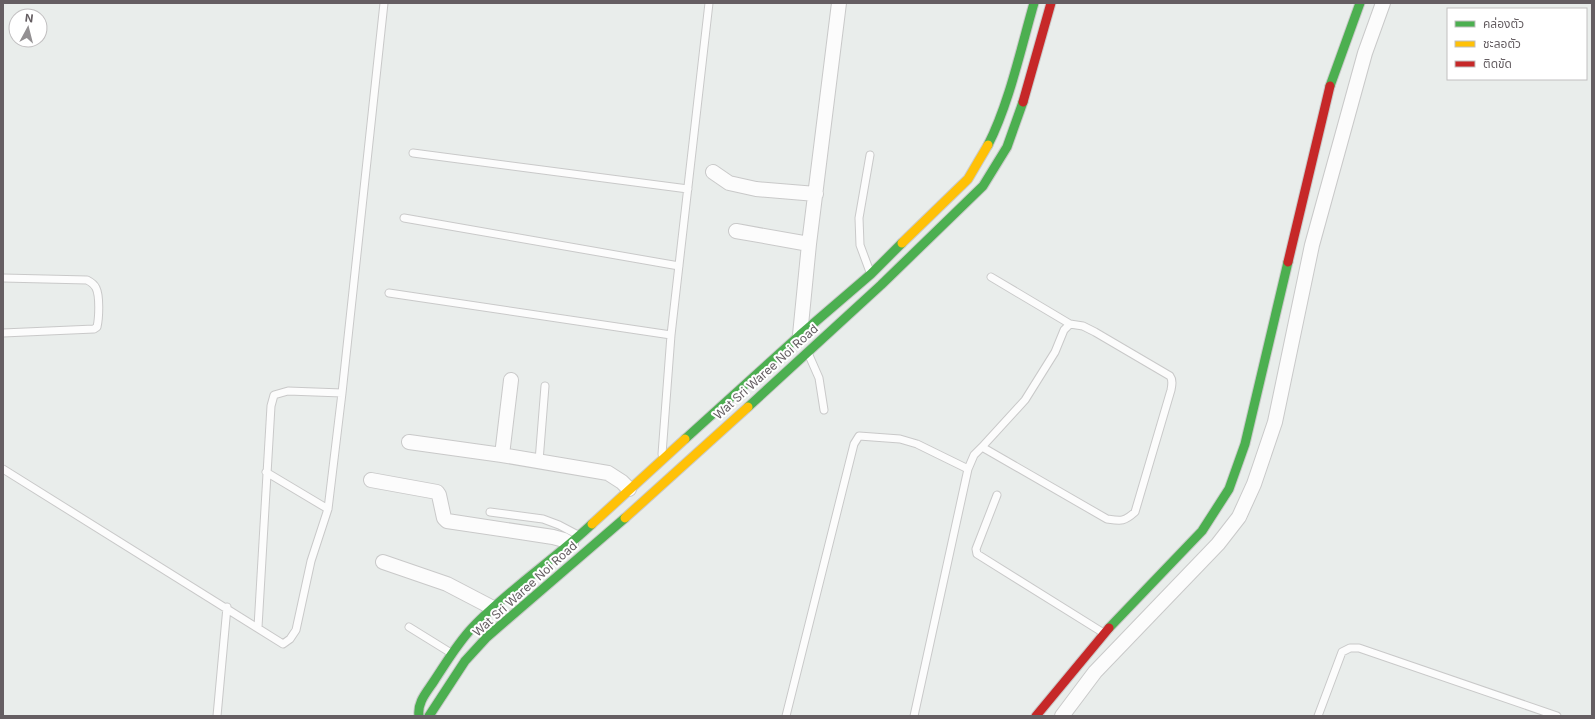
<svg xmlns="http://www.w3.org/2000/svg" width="1595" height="719" font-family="Inter,'Noto Sans Thai',sans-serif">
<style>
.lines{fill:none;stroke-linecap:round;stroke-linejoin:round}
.lane-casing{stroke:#c9c9c9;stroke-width:9}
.street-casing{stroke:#c9c9c9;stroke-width:16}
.fast-casing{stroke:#cacaca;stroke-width:11}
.slow-casing{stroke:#cacaca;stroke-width:11}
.jam-casing{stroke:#cacaca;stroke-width:11}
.lane{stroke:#fcfcfc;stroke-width:7}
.street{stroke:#fcfcfc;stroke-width:14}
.fast{stroke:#4caf50;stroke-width:9}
.slow{stroke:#ffc107;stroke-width:9}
.jam{stroke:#c62828;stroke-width:9}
.labels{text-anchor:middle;stroke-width:4;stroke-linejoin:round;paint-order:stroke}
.street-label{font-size:12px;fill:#655e62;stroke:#fff}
</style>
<rect width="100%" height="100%" fill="#e9edeb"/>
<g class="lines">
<g class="lane-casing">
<path id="lane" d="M413 153 688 189
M870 155 859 218 860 245 870 272
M404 218 679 266
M991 277 1070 324 1083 326 1095 332 1170 376C1173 380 1172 385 1171 390L1135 512C1124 522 1121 521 1107 519L982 447 1025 400 1055 352 1064 330 1070 324
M3 278 87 280C91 282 94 284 96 288 100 296 99 318 97 327L94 329 3 333
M389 293 671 335
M808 353 819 378 824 410
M662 454 671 335 709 3
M539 461 545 386
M3 469 283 644 290 639 296 630 311 561 328 509 342 393 384 3
M266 472 328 509
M997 495 976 549 977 554 1102 632
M490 512 543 519 559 525 578 535
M258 627 271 406 274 395 288 391 342 393
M409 627 451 653
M217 716 227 607
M786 716 854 444 859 436 900 439 917 444 968 469
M914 716 968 469 974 455 982 447
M1318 716 1342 652 1350 648H1359L1557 716"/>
</g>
<g class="street-casing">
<path id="street" d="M713 172 729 183 756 189 816 194
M736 231 809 244
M800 335 809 244 839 3
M409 442 502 455 608 473 622 482 629 489
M502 455 511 380
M371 480 437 492 439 495 444 518 447 521 553 537 564 540 571 544
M383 562 447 584 493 608
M1062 716 1095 672 1218 544 1239 517 1254 484 1275 422 1312 245 1365 53 1383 3"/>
</g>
<g class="fast-casing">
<path id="fast" d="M1330 86 1360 3
M988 145C1009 104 1021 48 1034 3
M748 407 881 285 983 186 1007 147 1023 102
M685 439 800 335 871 274 902 243
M1109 628 1202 531 1229 489 1245 444 1288 262
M419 716C417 702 427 692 434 681 446 663 457 644 472 628 508 590 554 560 592 524
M429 716 465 661 487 637 625 518"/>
</g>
<g class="slow-casing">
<path id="slow" d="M902 243 968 179 988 145
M625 518 748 407
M592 524 685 439"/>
</g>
<g class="jam-casing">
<path id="jam" d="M1023 102 1051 3
M1288 262 1330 86
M1036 716 1109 628"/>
</g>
<use href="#lane" class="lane"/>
<use href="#street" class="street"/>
<use href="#fast" class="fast"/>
<use href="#slow" class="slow"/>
<use href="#jam" class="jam"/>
</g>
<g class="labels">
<g class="street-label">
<text transform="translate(766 372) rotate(-42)" y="4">Wat Sri Waree Noi Road</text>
<text transform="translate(525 589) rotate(-42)" y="4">Wat Sri Waree Noi Road</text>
</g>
</g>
<rect width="1595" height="719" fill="none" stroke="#655e62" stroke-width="8"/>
<rect x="1447" y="8" width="140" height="72" fill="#ffffff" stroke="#c1bfc0"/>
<rect x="1455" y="21" width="20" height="6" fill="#4caf50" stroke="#c1bfc0"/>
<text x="1483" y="28" font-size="12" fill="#655e62">คล่องตัว</text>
<rect x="1455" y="41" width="20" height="6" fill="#ffc107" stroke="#c1bfc0"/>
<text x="1483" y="48" font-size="12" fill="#655e62">ชะลอตัว</text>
<rect x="1455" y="61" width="20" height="6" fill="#c62828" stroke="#c1bfc0"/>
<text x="1483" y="68" font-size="12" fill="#655e62">ติดขัด</text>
<g transform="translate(28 28) rotate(7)"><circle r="19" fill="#ffffff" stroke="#c1bfc0"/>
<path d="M0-3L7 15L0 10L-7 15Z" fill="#939092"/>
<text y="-6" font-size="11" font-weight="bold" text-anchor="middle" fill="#655e62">N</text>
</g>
</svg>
